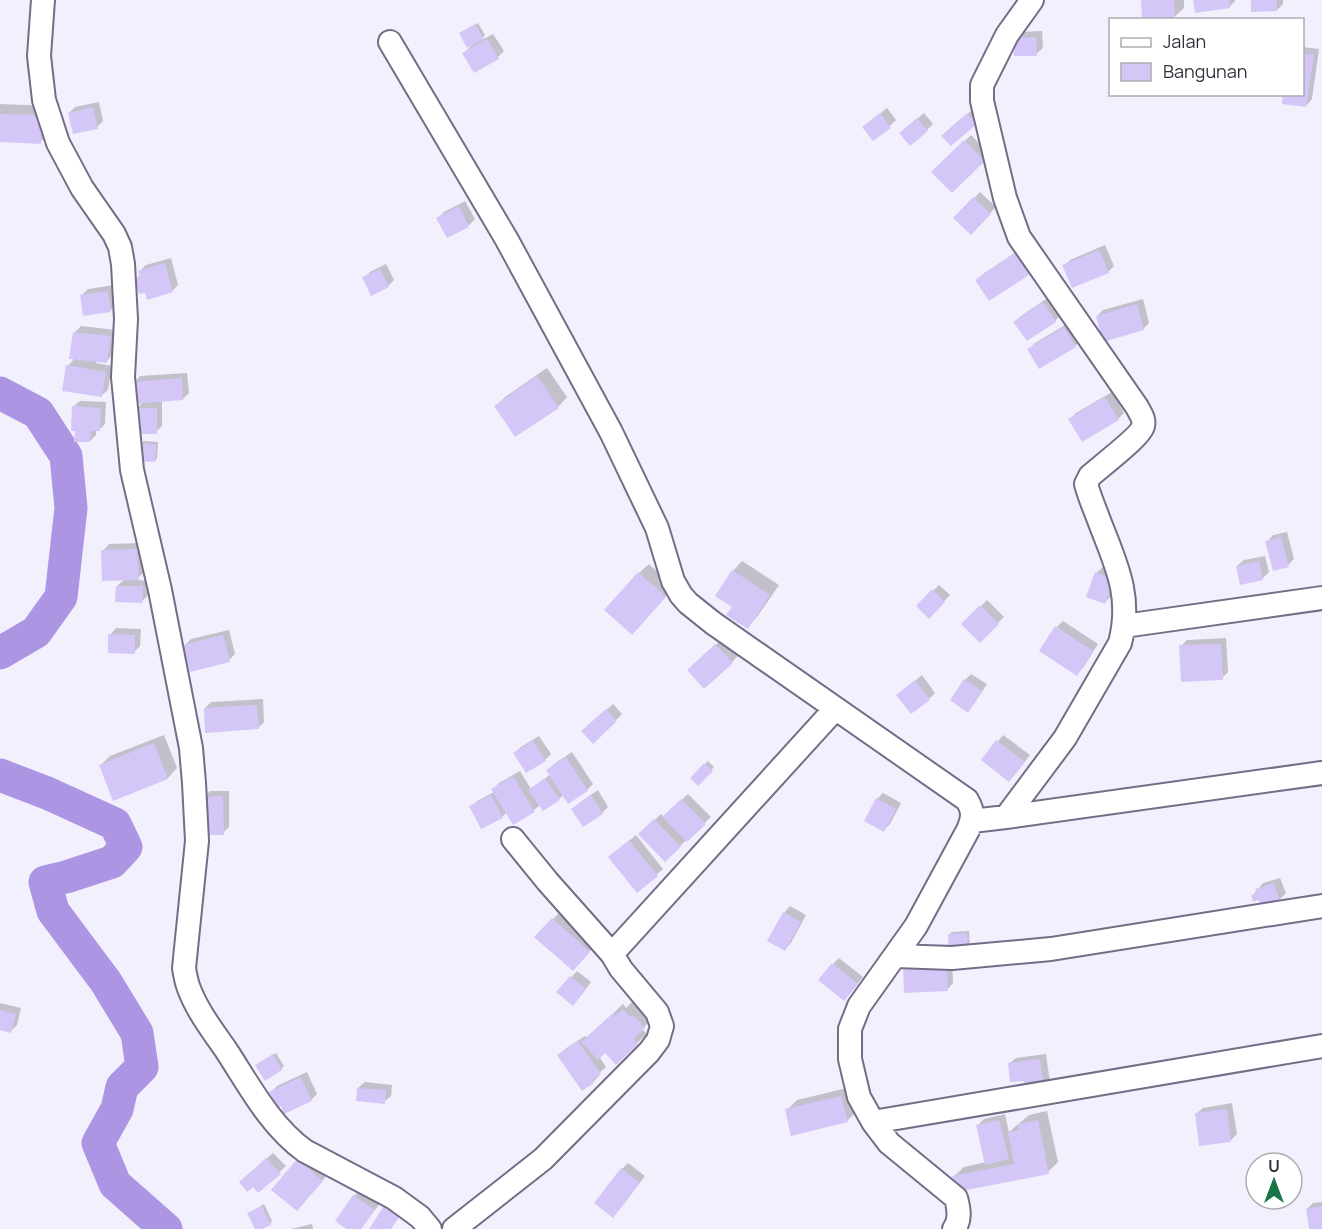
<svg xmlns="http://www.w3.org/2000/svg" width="1322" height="1229" font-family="Manrope,sans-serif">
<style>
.shadow{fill:#0003}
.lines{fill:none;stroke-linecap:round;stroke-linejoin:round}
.river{stroke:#ac95e3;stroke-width:33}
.building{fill:#d4c7f8}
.minor-casing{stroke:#746d87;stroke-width:26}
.minor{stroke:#fff;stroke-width:22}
</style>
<rect width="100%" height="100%" fill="#f3f0fd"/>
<path class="shadow" d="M1142 0H1184V8L1174 17Z
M1195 0H1235V1L1229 7Z
M1252 0H1283V4L1277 10Z
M478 23 485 35 480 41 493 34 504 51 498 57 464 53 474 43 464 31Z
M1042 31 1043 48 1036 54 1015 38 1021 32Z
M1302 47 1319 49 1312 99 1306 106 1302 94Z
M99 102 103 121 97 127 69 113 75 107Z
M0 104 50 106V133L40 142 0 141Z
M887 108 896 120 890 126 864 127Z
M974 108 976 122 950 130Z
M924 113 933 124 927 130 907 127Z
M971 135 990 154 952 191 933 172Z
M980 192 996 207 971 233 956 218Z
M465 201 475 219 469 225 447 236 438 218 444 212Z
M1105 245 1114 266 1108 272 1064 266 1070 260Z
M1022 248 1034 267 1028 273 990 299 977 280 983 274Z
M171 258 178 285 172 291H146L136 279 141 274 140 271 146 265Z
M386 264 394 280 388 286 364 278 370 272Z
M114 285 117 304 111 310 82 295 88 289Z
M1049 297 1061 315 1055 321 1015 322 1021 316Z
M1143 299 1149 323 1143 329 1097 316 1103 310Z
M1070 322 1081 340 1075 346 1029 349 1035 343Z
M81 326 116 330 112 355 106 362 96 360V363L112 366 108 390 101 396 68 366 75 358V332Z
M547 368 567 397 558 407 496 406 505 397Z
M187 373 189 393 183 399 162 401V426L156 432 136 409 143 402 134 383 140 376Z
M1112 392 1124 413 1118 419H1070L1076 413Z
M80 401 106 402 105 424 99 430H96V435L90 441 73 407Z
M144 441 158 442 157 458 155 461 141 444Z
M1287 532 1294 559 1288 565 1267 542 1273 535Z
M143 543 144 572 136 580 149 581 148 595 142 601 117 586 125 579 103 551 109 544Z
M1265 556 1269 572 1263 578 1237 566 1244 560Z
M742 561 779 585 757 617 747 627 734 607 733 571Z
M649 564 674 587 641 623 639 573Z
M1103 567 1119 573 1111 596 1105 602 1096 573Z
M939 585 950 595 929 617 918 606Z
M987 600 1004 617 980 641 963 624Z
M1063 621 1098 644 1083 668 1077 674 1041 651 1057 627Z
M116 628 141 629 140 646 134 652 110 635Z
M229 630 235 654 229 660 185 645 191 639Z
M1226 638 1228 672 1222 678 1181 646 1187 640Z
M722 639 738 656 732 662 689 670Z
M971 674 987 684 974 704 968 711 952 700 965 680Z
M922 675 935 693 929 699 898 695Z
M263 699 264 722 258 728 205 708 211 702Z
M613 704 622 714 616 720 583 731Z
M164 735 177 768 168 778 101 765 110 756Z
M1003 735 1030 755 1015 774 983 760Z
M539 736 551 754 545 760 515 753 521 747Z
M572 752 593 784 587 790 564 794 559 799 540 805 534 810 513 823 507 812 502 817 471 807 477 801 494 792 493 789 499 783 520 771 531 789 551 774 548 770 554 764Z
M708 761 714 767 698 784 692 778Z
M598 790 608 807 602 813 584 825 573 809 579 803Z
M210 791H229V827L223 833 204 797Z
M883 793 901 803 890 824 884 830 877 799Z
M688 794 711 817 665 860 640 834 661 814 664 817Z
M636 835 663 869 637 891 616 852Z
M1280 878 1286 893 1279 900 1260 898 1253 895 1263 883Z
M790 906 806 915 791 943 785 949 769 940 784 913Z
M559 913 595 945 579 963 536 937Z
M969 931 970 948 949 935 952 932Z
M839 958 863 977 850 993 833 964Z
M952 960 953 983 947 990 906 991Z
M577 971 591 982 579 998 558 992Z
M633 1001 654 1017 642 1029 647 1034 616 1062 605 1051 599 1056 606 1067 598 1074 599 1076 593 1082 559 1056 565 1049 585 1036 587 1038 623 1004 626 1008Z
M0 1003 21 1008 17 1025 11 1031 0 1029Z
M276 1053 284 1066 281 1069 257 1065Z
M1046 1054 1050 1083 1043 1089 1025 1079 1009 1064 1016 1058Z
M307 1072 317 1094 311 1100 271 1092 277 1086Z
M365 1082 392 1085 391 1096 384 1102 358 1088Z
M851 1087 857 1111 847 1121 787 1110 797 1100Z
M1232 1103 1237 1134 1231 1140 1196 1114 1203 1108Z
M1047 1111 1058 1162 1048 1172 954 1176 964 1167 986 1162 977 1126 984 1119 1005 1114 1009 1132 1029 1115Z
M273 1153 286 1166 259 1191 247 1176Z
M305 1154 328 1174 303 1203 298 1160Z
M628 1163 645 1176 619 1210 622 1169Z
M360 1190 380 1203 361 1229H349L337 1221 354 1196Z
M1322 1202V1229H1311L1307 1209 1313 1203Z
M264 1204 272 1221 270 1224 256 1229 249 1213Z
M312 1224 313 1229H291Z"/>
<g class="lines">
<path class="river" d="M0 393 38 413 66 456 71 508 61 597 36 632 0 653
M0 775 47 793 115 824 126 847 112 862 66 877 45 882 53 911 106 982 137 1033 142 1067 122 1087 117 1109 98 1143 115 1184 166 1229"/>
</g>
<path class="building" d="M1141 0H1174L1175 19 1142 20Z
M1193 0H1229L1230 8 1195 13Z
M1251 0H1277V11L1251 12Z
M475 24 484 39 467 48 459 33Z
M1036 37 1037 56H1014V38Z
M487 39 499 59 474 73 462 53Z
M1302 53 1314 55 1306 107 1282 104 1283 94H1302Z
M93 107 98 129 73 134 68 113Z
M880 113 891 128 873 141 862 127Z
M967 113 977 124 951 146 941 136Z
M0 114 41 115V144L0 142Z
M917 118 928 131 910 146 899 133Z
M964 140 985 161 952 193 931 172Z
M973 197 991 214 971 235 953 218Z
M459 206 469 227 447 238 436 218Z
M1099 250 1109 273 1072 288 1062 265Z
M1015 253 1029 275 989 301 975 280Z
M165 263 173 292 147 300 145 293 139 294 134 278 140 277 138 271Z
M380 269 389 287 371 296 362 277Z
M108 291 111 312 83 316 80 295Z
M1043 302 1056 322 1027 341 1013 322Z
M1137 304 1144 330 1103 342 1096 316Z
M1064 327 1076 347 1039 369 1027 349Z
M73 332 111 336 107 363 69 359Z
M66 365 106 372 102 397 62 391Z
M537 376 559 408 515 437 494 406Z
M182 378 183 400 134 404 133 382Z
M1105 397 1119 420 1082 442 1068 419Z
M72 406 101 408 100 431H91L90 442H74L75 431H71Z
M135 408H157V434H135Z
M140 443 156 444 155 462 139 461Z
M1281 537 1289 567 1273 571 1265 541Z
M137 549 139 580 102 581 101 550Z
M1259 561 1263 580 1240 585 1236 566Z
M732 570 770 595 748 629 726 615 732 607 715 596Z
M638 572 666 597 632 635 604 610Z
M1095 572 1114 579 1105 604 1086 597Z
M116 586H143L142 603 115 602Z
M932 589 945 602 929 619 916 606Z
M980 605 999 624 980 643 961 624Z
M1055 626 1093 651 1077 676 1039 651Z
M108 634 135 635V654L108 653Z
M223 635 230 662 190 672 183 645Z
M715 644 733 663 704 689 687 670Z
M1221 644 1223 680 1181 682 1179 645Z
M964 679 982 691 968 713 950 700Z
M915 680 930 700 911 714 896 695Z
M257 705 259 729 205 733 204 708Z
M606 709 617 721 593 744 581 731Z
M996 740 1025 762 1009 782 981 760Z
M533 741 546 761 526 773 513 753Z
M154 743 168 779 113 801 99 765Z
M566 757 588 791 568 804 546 770Z
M704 763 713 771 698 786 690 778Z
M513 776 535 812 513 825 491 789Z
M545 778 560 800 543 811 528 790Z
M491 795 503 818 481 829 469 806Z
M591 795 603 814 583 827 571 809Z
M223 796 224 835H203L202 797Z
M876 798 896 809 884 832 864 821Z
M681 799 706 824 687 842 662 817Z
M654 819 681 847 665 862 638 834Z
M629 840 658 876 637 893 608 857Z
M1274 883 1280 901 1261 907 1259 900 1253 902 1251 895 1257 893 1255 889Z
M783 912 801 922 785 951 767 941Z
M552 918 590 952 573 971 534 937Z
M967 933 968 952 949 953 948 934Z
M832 963 858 984 844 1001 818 980Z
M947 965 948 991 904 993 903 967Z
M570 976 586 989 573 1006 556 992Z
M623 1009 630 1017 633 1015 645 1028 633 1039 638 1044 616 1065 605 1053 598 1060 581 1042 613 1013 615 1016Z
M0 1010 16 1014 11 1033 0 1030Z
M578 1041 601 1074 592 1081 594 1083 582 1091 557 1055Z
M273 1054 282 1070 265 1081 255 1065Z
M1040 1059 1044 1090 1026 1092 1024 1081 1010 1082 1008 1063Z
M301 1077 312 1101 284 1114 281 1106 277 1108 269 1092Z
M357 1088 386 1090 385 1104 356 1101Z
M841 1096 848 1122 791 1136 785 1109Z
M1227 1109 1231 1142 1199 1146 1195 1113Z
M999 1120 1009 1159 985 1165 976 1125Z
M1038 1120 1049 1174 956 1192 952 1176 1014 1164 1008 1132 1019 1130 1018 1124Z
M266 1158 281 1174 258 1193 253 1187 247 1192 239 1182Z
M297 1159 323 1181 297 1211 271 1190Z
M621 1168 640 1183 613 1218 594 1203Z
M353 1195 375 1210 361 1229H346L335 1221Z
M262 1206 271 1225 262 1229H255L247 1213Z
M384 1206 400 1216 391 1229H369Z
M1322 1206V1229H1309L1306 1209Z"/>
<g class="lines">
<g class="minor-casing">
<path id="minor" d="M43 0 39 56 44 100 58 143 82 188 114 234 120 247 123 264 126 319 123 377 132 470 160 590 191 748 194 783 197 841 184 968C185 974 186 980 188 986 196 1009 212 1030 226 1050 249 1085 270 1126 305 1151L394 1198 420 1217 430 1229
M390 42 507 240 611 432 657 528 673 581 681 595 688 603 713 623 967 800C974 812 973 818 968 830L916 926 859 1006 850 1029V1059L859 1097 873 1122 889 1143 956 1198C959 1209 961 1220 954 1229
M1124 626 1322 598
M1006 817 1322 773
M972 821 1006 817 1065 738 1120 643C1133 593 1114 561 1097 515 1093 505 1089 495 1086 484L1090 476C1100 467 1141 436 1143 426 1145 419 1140 413 1137 407L1019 237 1005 198 982 101V85L1007 35 1032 0
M513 839 548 882 612 954
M896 956 952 958 1051 949 1322 906
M873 1122 1322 1046
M454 1229 543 1159 649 1052 658 1040 662 1026 657 1012 621 969 612 954 835 709"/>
</g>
<use href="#minor" class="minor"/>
</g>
<rect x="1109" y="18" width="195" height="78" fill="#ffffff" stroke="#adacb1" stroke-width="1.5"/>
<rect x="1121" y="38" width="30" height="9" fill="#ffffff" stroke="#adacb1" stroke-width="1.5"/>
<text x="1163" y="48" font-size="18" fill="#33303c">Jalan</text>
<rect x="1121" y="63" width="30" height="18" fill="#d4c7f8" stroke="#adacb1" stroke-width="1.5"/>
<text x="1163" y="78" font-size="18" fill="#33303c">Bangunan</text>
<g transform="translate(1274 1181)"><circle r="28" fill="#ffffff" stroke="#adacb1" stroke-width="1.5"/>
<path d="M0-4.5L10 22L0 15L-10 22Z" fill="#197448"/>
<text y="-9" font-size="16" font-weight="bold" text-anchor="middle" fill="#33303c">U</text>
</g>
</svg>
